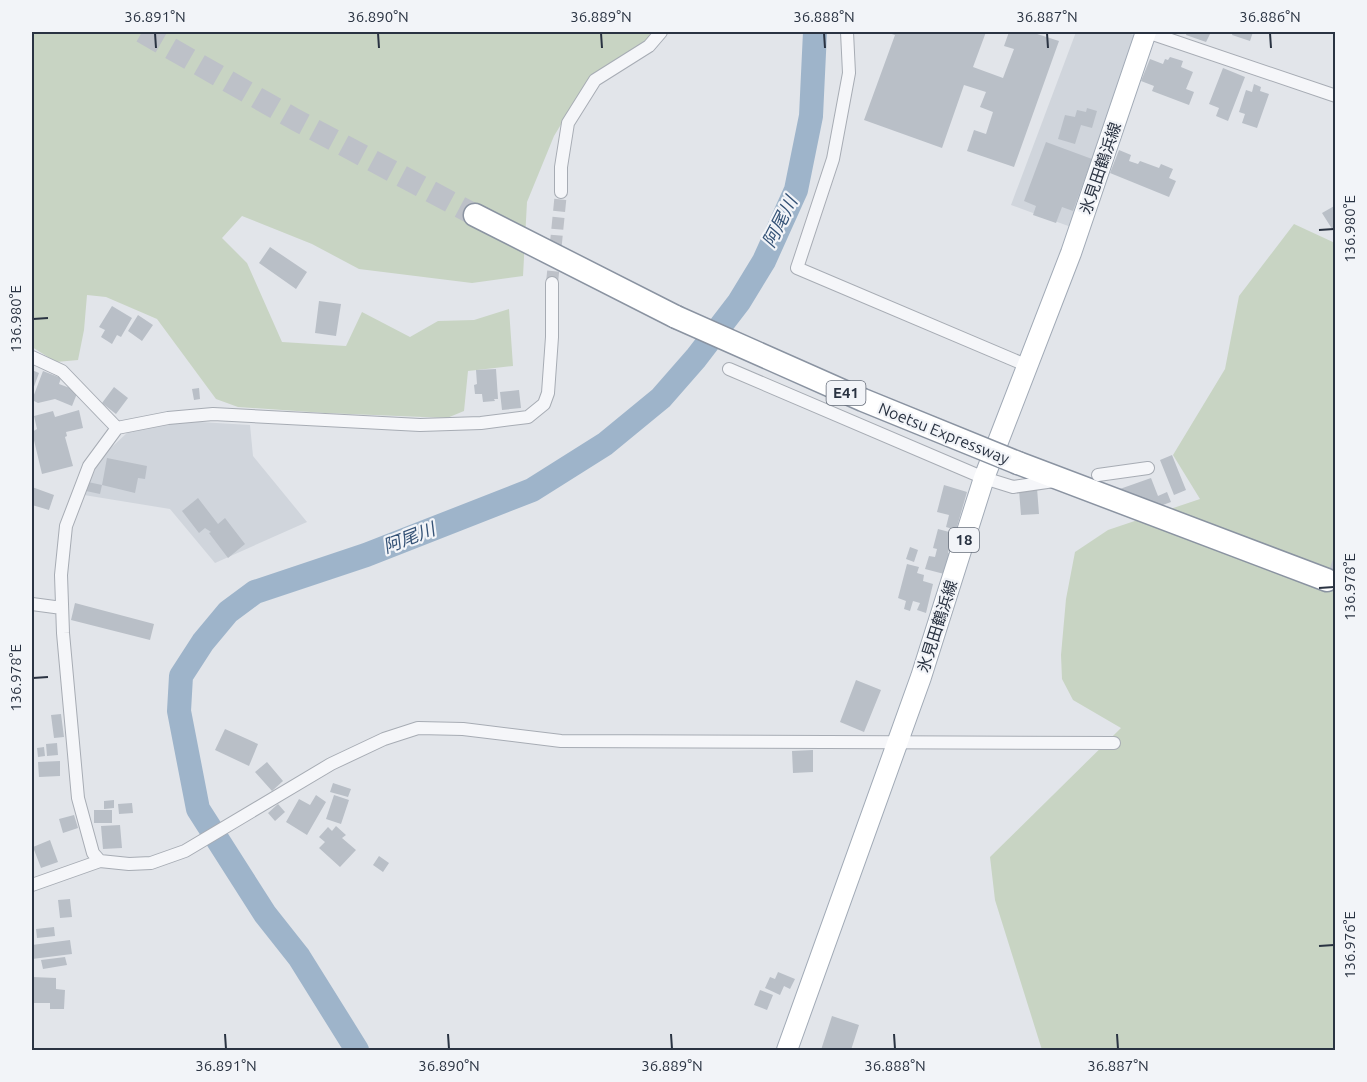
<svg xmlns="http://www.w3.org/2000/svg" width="1367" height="1082" font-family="Ubuntu,'Noto Sans JP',sans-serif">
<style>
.built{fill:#d0d5dc}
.green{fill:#c8d4c3}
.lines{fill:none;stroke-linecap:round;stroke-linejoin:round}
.river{stroke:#9eb4ca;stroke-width:24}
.building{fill:#b9bfc7}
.minor-tunnel{stroke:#bdc1c8;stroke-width:12;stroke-dasharray:12 6;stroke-linecap:butt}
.motorway-tunnel{stroke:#bdc1c8;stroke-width:22;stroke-dasharray:22 11;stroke-linecap:butt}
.minor-casing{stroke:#a7acb4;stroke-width:14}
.primary-casing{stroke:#a1aab6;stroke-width:22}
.motorway-casing{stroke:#8a93a1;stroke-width:25}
.minor{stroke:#f5f6f9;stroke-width:12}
.primary{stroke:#fff;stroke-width:20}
.motorway{stroke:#fff;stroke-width:22}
.motorway-bridge-casing{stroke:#8a93a1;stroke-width:25;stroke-linecap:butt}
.motorway-bridge{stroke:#fff;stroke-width:22}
.ticks{fill:none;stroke:#2a3342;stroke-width:2}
.labels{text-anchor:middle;stroke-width:4.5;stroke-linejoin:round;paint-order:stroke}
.shield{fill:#f2f4f8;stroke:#666d79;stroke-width:1.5}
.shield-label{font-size:15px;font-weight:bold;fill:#2a3342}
.street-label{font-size:16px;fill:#2a3342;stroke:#f2f4f8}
.water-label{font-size:18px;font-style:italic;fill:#345276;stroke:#f2f4f8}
.neatline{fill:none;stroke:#2a3342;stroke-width:2}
.ticks-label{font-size:15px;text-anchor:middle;fill:#2a3342}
</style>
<rect width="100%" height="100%" fill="#e2e5ea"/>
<path class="built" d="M1076 32H1124L1138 36 1071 227 1011 205Z
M183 421 250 425 253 456 307 522 215 563 170 509 84 495 100 458 128 432Z"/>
<path class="green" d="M32 32H651L648 39 589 78 554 136 527 202 523 276 472 283 359 269 312 244 242 216 222 238 247 263 282 342 346 346 362 312 410 337 438 321 474 320 509 309 513 366 468 371 464 411 447 418 325 413 238 407 216 399 157 319 106 297 87 295 84 330 78 360 56 362 32 347Z
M1294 224 1335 243V1050H1042L995 900 990 857 1121 728 1073 700 1062 679 1061 655 1066 599 1075 552 1108 530 1200 499 1173 455 1225 369 1239 296Z"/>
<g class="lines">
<path class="river" d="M357 1050 299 957 265 914 198 809 179 711 181 676 203 642 228 612 255 592 366 555 532 490 605 444 661 398 696 358 739 302 764 261 796 190 811 116 815 32"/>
</g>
<path class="building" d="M885 32H986L973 67 1003 78 1014 49 1004 46 1009 32H1031L1059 41 1014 167 967 151 974 130 986 134 993 112 980 107 986 92 964 85 942 148 864 120 895 35Z
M1187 32H1211L1206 42 1186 35Z
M1233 32H1253L1250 41 1232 35Z
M1170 57 1183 61 1181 67 1193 72 1186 89 1194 92 1189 105 1152 91 1154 86 1141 81 1150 59 1163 64 1165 59 1168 60Z
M1223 68 1245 77 1228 121 1216 116 1219 108 1209 104Z
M1254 84 1261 87 1260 91 1269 94 1257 128 1242 123 1245 114 1239 112 1246 90 1252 92Z
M1087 108 1097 111 1092 128 1081 125 1075 144 1058 139 1065 115 1075 117 1077 110 1086 112Z
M1046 142 1092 159 1073 211 1062 207 1056 223 1033 215 1036 206 1024 201Z
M1119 150 1131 155 1129 161 1138 164 1140 161 1159 168 1161 164 1173 169 1169 178 1176 181 1169 197 1110 173Z
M1336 205V231L1334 232 1322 213Z
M270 247 307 272 296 289 259 263Z
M319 301 341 304 336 336 315 333Z
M112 306 132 318 121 337 117 335 112 344 101 337 105 330 99 327Z
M138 315 153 325 142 341 128 331Z
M496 369 498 399H494L495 401 483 402 482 394H475L474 385 477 384 476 370Z
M32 370 39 373 32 392Z
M43 371 61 378 59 384 78 391 72 406 55 399 38 403 32 400Z
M114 387 128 398 116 414 102 403Z
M199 388 200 399 194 400 192 389Z
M519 390 521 408 502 410 500 392Z
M79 410 83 428 66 432 67 436 65 437 73 466 42 474 32 432 37 429 34 416 53 411 55 417Z
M1172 455 1186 490 1174 495 1160 460Z
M107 458 147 466 145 479 138 478 135 493 102 485 100 494 86 491 88 482 102 485Z
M1151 478 1158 496 1167 492 1171 502 1128 518 1117 490Z
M944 485 967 492 956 530 946 527 949 515 937 512Z
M32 487 54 495 49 510 32 505Z
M1037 488 1039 514 1021 515 1019 490Z
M198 498 218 524 225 518 245 544 228 558 209 533 211 532 205 528 199 533 182 511Z
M938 529 953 533 948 553 954 554 948 575 925 569 929 556 935 557 937 549 933 548Z
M910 547 918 550 914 562 906 559Z
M907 564 919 567 917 573 924 575 923 581 933 584 926 613 917 610 920 603 913 601 910 611 904 609 906 601 898 598Z
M75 603 154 624 150 640 71 620Z
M856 680 881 690 864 732 840 722Z
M61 714 64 737 54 738 51 715Z
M225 729 258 744 249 766 215 750Z
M57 743 58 755 47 756 46 744Z
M44 747 45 756 38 757 37 748Z
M813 750V772L793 773 792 751Z
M60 761V776L39 777 38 762Z
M267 762 283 781 272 791 255 772Z
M333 783 351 789 348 797 330 792Z
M316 795 326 802 307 835 286 822 299 799 310 805Z
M334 795 349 800 341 824 326 819Z
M114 800V808L104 809V801Z
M132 803 133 813 119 814 118 804Z
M278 804 285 812 275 821 268 813Z
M94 810H112V823H94Z
M74 815 78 828 63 833 59 819Z
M120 825 122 848 103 849 101 826Z
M336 826 346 835 342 838 356 850 340 867 319 848 325 842 319 837 328 827 332 831Z
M50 840 58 862 41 868 33 847Z
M379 856 389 863 383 872 373 865Z
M70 899 72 917 60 918 58 900Z
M54 927 55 936 37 938 36 929Z
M70 940 72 954 32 959V945Z
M65 957 67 965 43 969 41 960Z
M778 972 795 979 790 989 784 986 780 995 765 988 770 977 775 979Z
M32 977 56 978V989L65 990 64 1009H50V1003H32Z
M760 990 773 995 767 1010 754 1005Z
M832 1016 859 1025 851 1050H821Z"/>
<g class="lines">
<path class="minor-tunnel" d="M552 283 561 192"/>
<path class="motorway-tunnel" d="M142 32 296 120 475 215
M1330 568 1336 570"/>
<g class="minor-casing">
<path id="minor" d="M847 32 849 73 833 159 797 268 1028 366
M1147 32 1336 96
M561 192V167L568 123 595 80 649 46 661 32
M32 357 62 371 117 428
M729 369 984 478 1013 487 1054 481
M1098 475 1148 468
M32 604 62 608
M100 861 93 853 78 798 63 633 61 575 66 526 89 466 117 428 168 418 213 414 420 425 481 423 528 417 544 404 548 393 552 337V283
M32 885 100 861 129 864 151 863 185 851 331 764 384 739 418 728 463 729 561 741 1114 743"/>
</g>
<g class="primary-casing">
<path id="primary" d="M787 1050 921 677 984 478 1071 253 1146 32"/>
</g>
<g class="motorway-casing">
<path id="motorway" d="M475 215 676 317
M1018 463 1327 580"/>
</g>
<use href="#minor" class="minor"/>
<use href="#primary" class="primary"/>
<use href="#motorway" class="motorway"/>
<g class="motorway-bridge-casing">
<path id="motorway-bridge" d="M676 317 863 400 1018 463"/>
</g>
<use href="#motorway-bridge" class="motorway-bridge"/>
</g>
<path class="ticks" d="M155 33 156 48M378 33 379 48M601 33 602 48M824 33 825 48M1047 33 1048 48M1270 33 1271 48M1319 230 1334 229M33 319 48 318M1319 588 1334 587M33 678 48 677M1319 946 1334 945M225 1034 226 1049M448 1034 449 1049M671 1034 672 1049M894 1034 895 1049M1117 1034 1118 1049"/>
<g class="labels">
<g class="shield">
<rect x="826.5" y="381" width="39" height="24" rx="4.5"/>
<rect x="949" y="528" width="30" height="24" rx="4.5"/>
</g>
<g class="shield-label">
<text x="846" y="398">E41</text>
<text x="964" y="545">18</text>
</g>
<g class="street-label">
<text transform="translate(1100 168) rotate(-71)" y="6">氷見田鶴浜線</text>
<text transform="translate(944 433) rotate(22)" y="6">Noetsu Expressway</text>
<text transform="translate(937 626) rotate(-72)" y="6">氷見田鶴浜線</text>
</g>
<g class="water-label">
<text transform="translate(780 222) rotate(-63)" y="6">阿尾川</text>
<text transform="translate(409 538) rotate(-21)" y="6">阿尾川</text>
</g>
</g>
<rect width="1367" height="1082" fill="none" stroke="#f2f4f8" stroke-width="66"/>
<rect x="33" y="33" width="1301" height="1016" class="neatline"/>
<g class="ticks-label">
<text x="155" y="22">36.891°N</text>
<text x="378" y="22">36.890°N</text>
<text x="601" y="22">36.889°N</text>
<text x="824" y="22">36.888°N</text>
<text x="1047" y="22">36.887°N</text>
<text x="1270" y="22">36.886°N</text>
<text transform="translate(1350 229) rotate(-90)" y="5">136.980°E</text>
<text transform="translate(16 319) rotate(-90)" y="5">136.980°E</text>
<text transform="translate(1350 587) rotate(-90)" y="5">136.978°E</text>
<text transform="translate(16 678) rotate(-90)" y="5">136.978°E</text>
<text transform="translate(1350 945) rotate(-90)" y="5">136.976°E</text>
<text x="226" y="1071">36.891°N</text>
<text x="449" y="1071">36.890°N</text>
<text x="672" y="1071">36.889°N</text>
<text x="895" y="1071">36.888°N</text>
<text x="1118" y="1071">36.887°N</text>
</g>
</svg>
